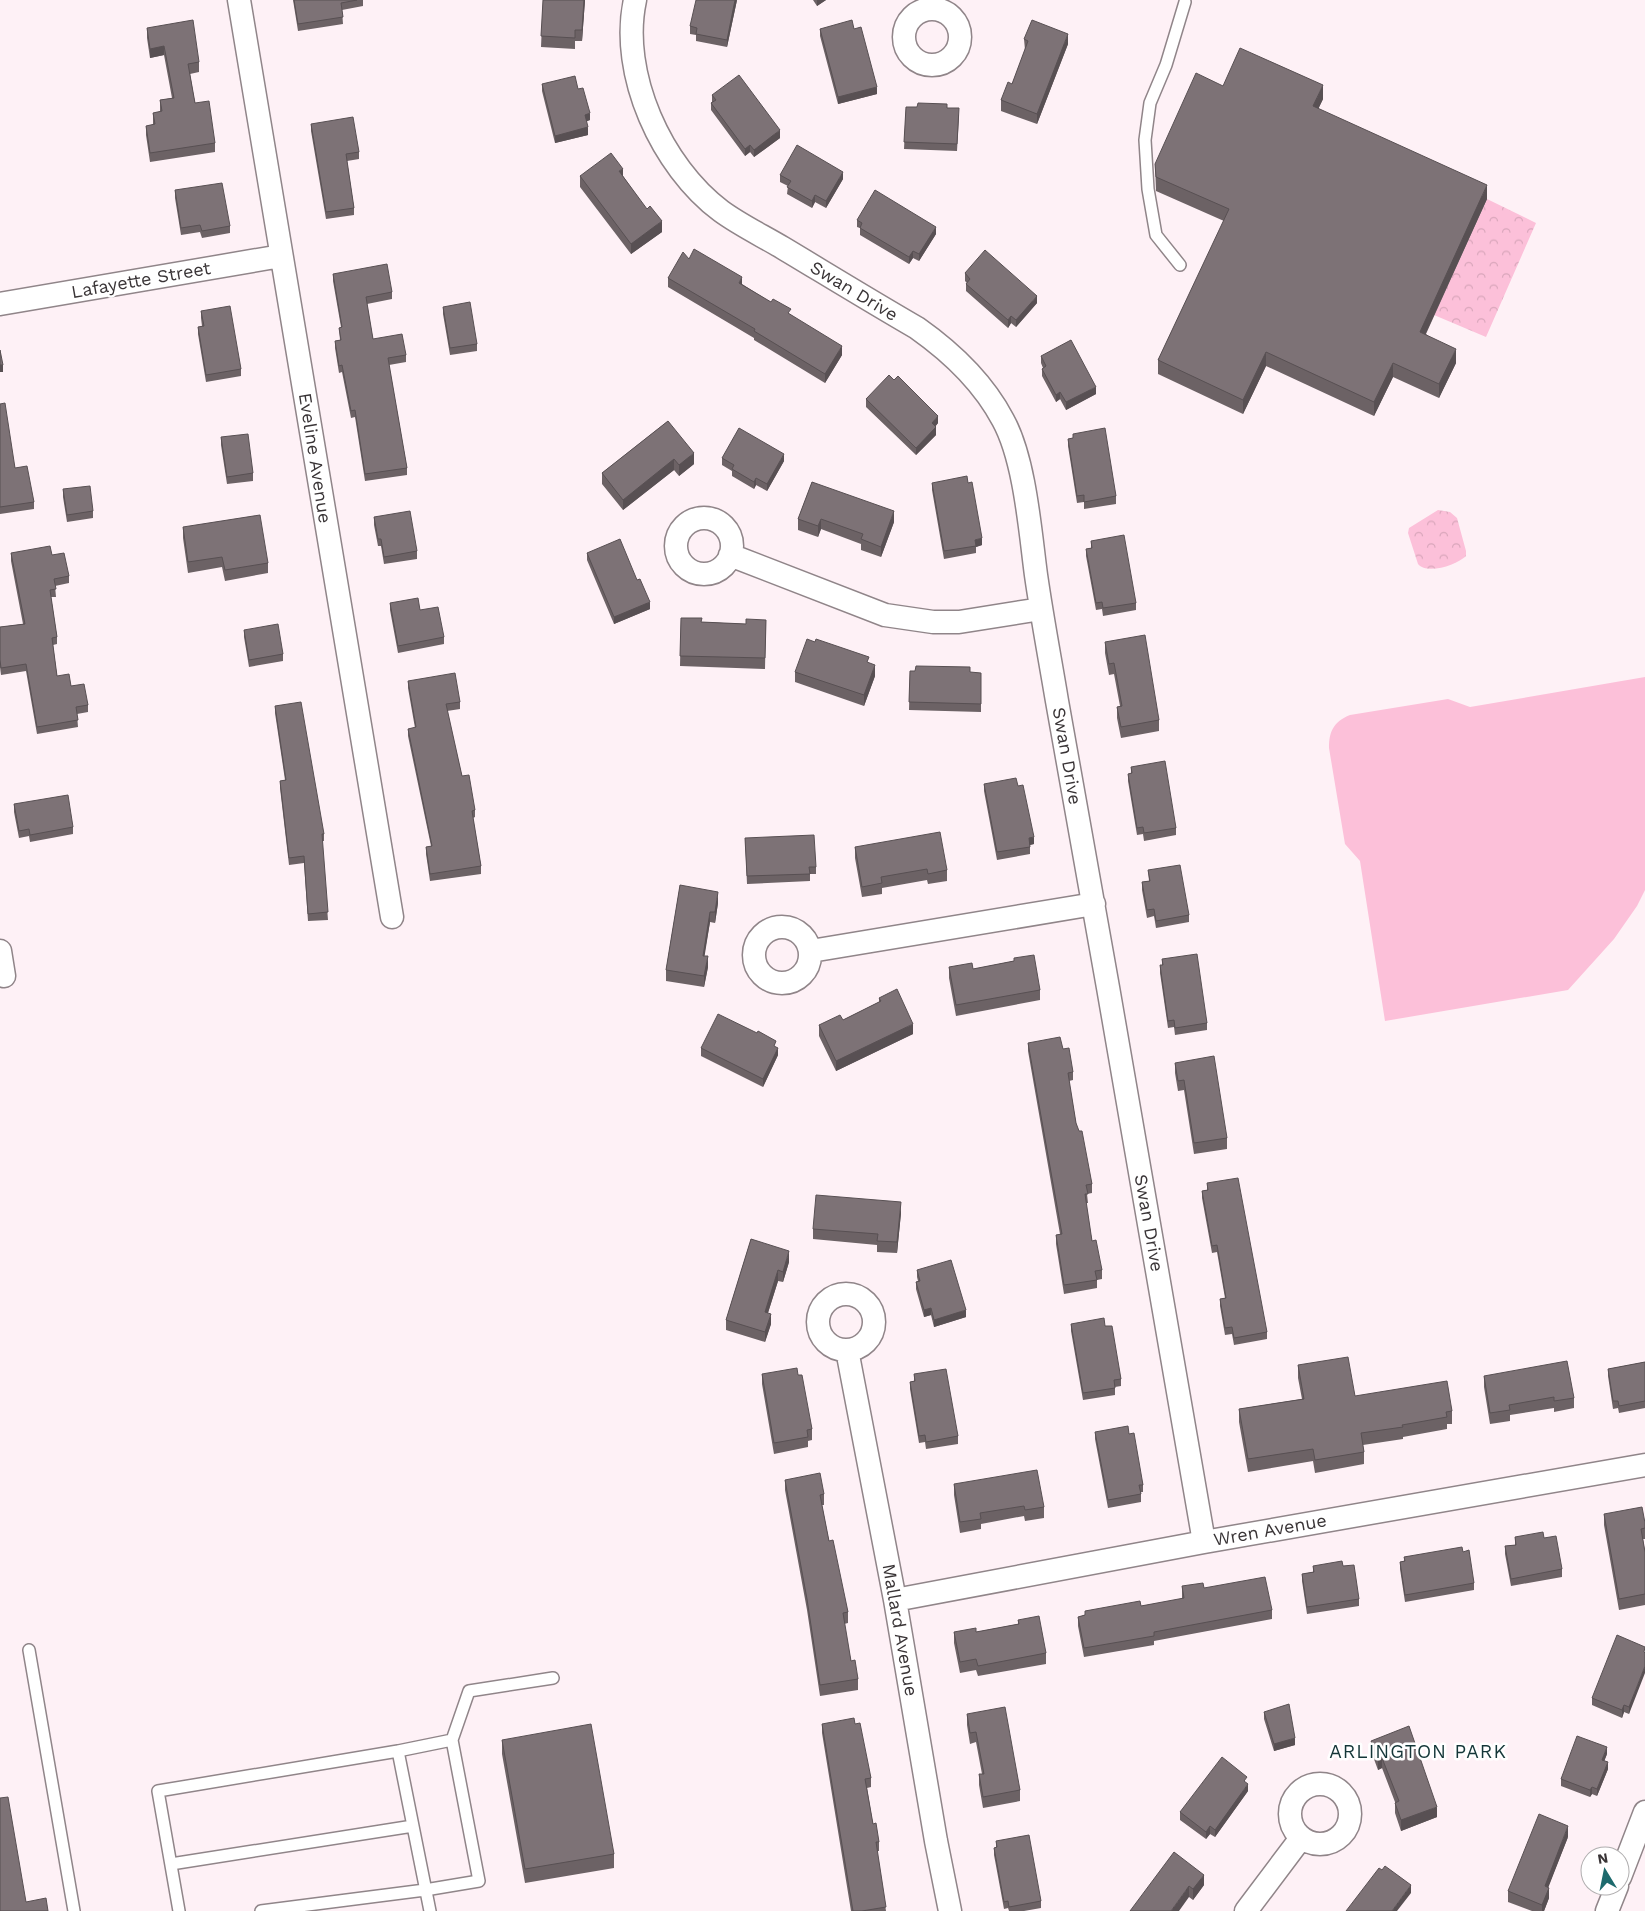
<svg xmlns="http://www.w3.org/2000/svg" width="1645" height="1911" font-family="'Work Sans',sans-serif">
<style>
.grass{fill:#fcc0d9}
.park{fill:url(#park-crowns)}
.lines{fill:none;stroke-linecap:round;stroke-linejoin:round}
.lane-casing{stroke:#908589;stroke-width:14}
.street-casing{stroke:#908589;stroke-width:25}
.lane{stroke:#fff;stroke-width:11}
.street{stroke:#fff;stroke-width:22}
.wall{fill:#6c6265}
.shaded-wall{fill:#585053}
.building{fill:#7d7276;stroke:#585053}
.labels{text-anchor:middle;stroke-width:5;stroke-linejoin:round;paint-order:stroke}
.street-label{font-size:18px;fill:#393436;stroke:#fff}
.neighbourhood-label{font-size:19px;letter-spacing:1px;fill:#143638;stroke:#fff}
</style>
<defs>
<pattern id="park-crowns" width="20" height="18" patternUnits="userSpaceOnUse" patternTransform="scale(1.25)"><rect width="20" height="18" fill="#fcc0d9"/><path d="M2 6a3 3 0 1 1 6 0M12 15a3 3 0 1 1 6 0" fill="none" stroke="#d9a6bb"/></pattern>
</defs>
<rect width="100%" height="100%" fill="#fef1f6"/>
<path class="grass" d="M1645 677V890L1637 906 1614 939 1568 990 1385 1021 1360 861 1345 844 1329 748C1329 732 1333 722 1350 715L1448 699 1470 707Z"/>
<path class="park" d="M1487 199 1536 223 1486 337 1434 315Z
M1438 510 1450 512 1457 518 1466 551V556C1457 565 1427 575 1418 564L1408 533 1409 528Z"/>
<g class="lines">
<g class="lane-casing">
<path id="lane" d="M1180 265 1156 235 1148 189 1145 140 1150 103 1166 65 1185 2
M29 1650 74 1911
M452 1740 469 1691 553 1678
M171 1864 413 1826
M179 1911 158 1791 398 1751 430 1911
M261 1911 425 1890 479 1881 452 1740 398 1751"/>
</g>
<g class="street-casing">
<path id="street" d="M239 0 392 917
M635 0C619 74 662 167 721 211 740 225 763 236 783 248 828 275 872 302 917 328 951 352 983 382 1003 420 1025 460 1030 530 1036 575 1042 617 1050 659 1057 701 1108 981 1155 1261 1204 1542
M904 37a28 28 0 1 1 56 0a28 28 0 1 1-56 0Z
M0 304 281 256
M676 546a28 28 0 1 1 56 0a28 28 0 1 1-56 0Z
M730 555 885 615 933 622H959L1041 609
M754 955a28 28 0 1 1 56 0a28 28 0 1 1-56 0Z
M0 951 4 976
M811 951 1094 904
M818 1322a28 28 0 1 1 56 0a28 28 0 1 1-56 0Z
M847 1350 895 1600 936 1841 950 1911
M895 1600 1204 1542 1645 1465
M1290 1814a30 30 0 1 1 60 0a30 30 0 1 1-60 0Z
M1620 1877 1645 1812
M1246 1911 1301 1838
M1607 1911 1617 1886"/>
</g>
<use href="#lane" class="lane"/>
<use href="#street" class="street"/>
</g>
<path class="wall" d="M293 0H363V6L342 10 343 24 298 31Z
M543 0H585L582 41H575V49L541 47Z
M737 0 727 47 696 41V35L690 34V26Z
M813 0H826L817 6Z
M147 28 199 62V72L190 74 195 103 215 143V152L150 162 146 135V126L153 125V113L160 112V100L172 98 164 55 150 58 147 38Z
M820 29H854L877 94 838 104 820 36Z
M1024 39 1068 44 1037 124 1001 111V100L1012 84 1025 50Z
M542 84 578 89 590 120 586 121 588 135 555 143 542 91Z
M1223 86 1323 99 1318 109 1487 199 1426 334 1456 363 1439 398 1393 377 1374 416 1266 366 1243 414 1158 374V360L1224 221 1156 191 1155 164Z
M712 95 780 138 754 157 750 152 745 156 711 110V103L712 102Z
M906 107 947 108 959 115 957 151 904 149Z
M311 124 359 152V159L347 161 354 208V215L326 219 311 131Z
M780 175 843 179 826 208 815 202 812 208 787 194 788 186 780 182Z
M580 176H623L662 232 631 254 580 187Z
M175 190 230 226V233L202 238 200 232 181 235 175 198Z
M857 220 936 234 919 261 913 258 909 264 860 235V228L857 227Z
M689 259 742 284 791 315 842 355 825 383 754 340V338L668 287V278Z
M965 273 1037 303 1016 327 1011 323 1008 328 966 291V284L967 283 965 281Z
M333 274 392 292V299L367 304 373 339 406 355V362L389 365 407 468V475L365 481 355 417 351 418 342 372 339 373 335 348V341L340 340 339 328 341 327 333 281Z
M443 307 477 344V351L450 355 443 314Z
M201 311 241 369V376L206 382 198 334V327L202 326 201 318Z
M1041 356 1096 394 1066 410 1060 399 1056 402 1042 376V369L1043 368 1041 363Z
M894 380 938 423 935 427 936 435 916 455 866 407V399Z
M0 404 15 468 34 502V509L0 514Z
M668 421 694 464 679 476 674 470 623 510 602 484V473Z
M1073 434 1116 496V504L1084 509V502L1077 503 1068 446V439L1073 438Z
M221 437 253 473V481L227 484 221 445Z
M722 458 784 461 767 491 756 485 754 489 732 476V471L722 465Z
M812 482 894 522 881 557 861 550V544L821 529 818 537 798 530V519Z
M932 483 982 545 976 547V553L944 559 932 490Z
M63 489 93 511V518L67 522 63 497Z
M374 517 417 551V559L384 564 381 546H378L374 525Z
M183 527 268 563V573L225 581 222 567 188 573 183 538Z
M1091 541 1136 603V610L1103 616 1102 609 1096 610 1086 556V549L1091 548Z
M11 553 52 555 69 576V583L55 586 56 597H51L57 637V644L53 645 57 676 71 686 88 705V712L77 714 78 727 37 734 26 671 1 675 0 667V627L23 624 11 561Z
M587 553 637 580 650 609 614 624 587 560Z
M390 603 420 610 444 637V644L398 653 390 610Z
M681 618 701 622 746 624 766 620 765 669 680 666Z
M244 630 283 654V661L249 667 244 637Z
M1105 642 1159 720V731L1121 738 1117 718V707L1120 706 1114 674 1109 675 1105 653Z
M869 663 875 676 864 706 795 682V672Z
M910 671 981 673V712L909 710Z
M408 681 460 702V709L447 711 462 776 475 810V817L473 818 481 866V874L430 881 426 854V847L431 846 408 736V729L415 728 408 688Z
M275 706 324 834V841H322L328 920 308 921 304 863 289 865 280 788V781L285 780 275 713Z
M1131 767 1176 828V835L1144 841 1143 834 1137 835 1128 781V774L1131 773Z
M984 784 1018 786 1034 844 1030 845V854L997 860 984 791Z
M14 804 73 827V834L30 842 29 836 19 838 14 812Z
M745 838 816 867V874H810V881L747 884Z
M855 847 947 870V881L928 884 927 880 882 888V894L862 897 855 858Z
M1148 870 1189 915V922L1156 928 1154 916 1147 918 1142 890V882L1149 881Z
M680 885 718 903 715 923 710 922 704 956 708 967 704 987 666 981V970Z
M1014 958 1040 990V1000L956 1016 949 978V967L973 969 1014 961Z
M1162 959 1207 1023V1030L1175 1035 1174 1027 1168 1028 1160 973V965H1162Z
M879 998 913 1034 836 1071 819 1036V1025L843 1020 879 1002Z
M1028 1043 1063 1049 1073 1072V1080L1069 1081 1076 1123 1092 1184V1193L1087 1194 1088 1203H1086L1092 1241 1102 1270V1279L1097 1280V1288L1064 1294 1056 1244V1235L1060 1234 1028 1051Z
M776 1047 778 1055 763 1087 701 1056V1048Z
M1175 1063 1227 1138V1149L1194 1154 1184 1090 1178 1091 1175 1073Z
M1207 1183 1267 1332V1339L1234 1345 1232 1334 1225 1335 1220 1306V1299L1225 1298 1217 1252 1212 1253 1202 1198V1191L1207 1190Z
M901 1213 897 1253 877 1252V1245L813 1239V1229Z
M751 1239 789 1262 783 1282 778 1281 768 1313 771 1324 765 1342 726 1330V1320Z
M917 1270 966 1317 934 1327 931 1315 924 1317 916 1289V1282L918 1281 917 1277Z
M1071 1324 1105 1326 1121 1379V1386L1115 1387V1395L1083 1400 1071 1331Z
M1645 1362V1408L1619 1413 1618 1408 1613 1409 1608 1376V1369Z
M1298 1365 1355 1396 1452 1411V1424H1447V1429L1403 1437V1439L1363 1445 1364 1452V1464L1315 1473 1313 1461 1248 1472 1239 1422V1409L1302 1399 1298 1378Z
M762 1374 798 1375 812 1429V1440L808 1441V1447L774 1454 762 1384Z
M914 1374 958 1436V1444L926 1449 925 1442 919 1443 910 1389V1382L914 1381Z
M1484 1376 1574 1398V1408L1554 1412V1408L1510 1415V1421L1490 1424 1484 1387Z
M1095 1432 1129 1434 1143 1485V1492H1141V1502L1108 1508 1095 1439Z
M785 1480 824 1494V1505H822L829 1541 848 1612V1623L844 1624 851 1661 858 1679V1690L820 1696 807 1610 785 1490Z
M954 1484 1044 1507V1518L1025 1521 1024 1516 981 1524V1529L960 1533 954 1495Z
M1604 1514 1645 1523V1539H1643L1645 1552V1605L1619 1610 1604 1525Z
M1515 1537 1544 1538 1562 1569V1577L1511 1586 1505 1554V1546L1515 1545Z
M1463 1552 1474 1583V1590L1405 1602 1400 1569V1562L1404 1561V1557Z
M1313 1566 1359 1599V1606L1307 1614 1302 1581V1574L1313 1572Z
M1182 1586 1204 1588 1272 1610V1619L1154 1641V1645L1084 1657 1078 1626V1617L1085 1615V1611L1141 1606 1182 1599Z
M1018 1620 1046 1653V1664L978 1676 976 1670 960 1673 954 1643V1632H976L1018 1624Z
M1645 1647 1629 1714 1624 1712 1622 1718 1592 1705V1698Z
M1264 1712 1295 1745 1274 1751 1264 1719Z
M967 1714 1020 1790V1801L983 1808 979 1785V1774H982L976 1742 970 1744 967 1725Z
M822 1724H855L871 1778V1787L867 1788 873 1824 879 1842V1851H877L886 1911H851L822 1733Z
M502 1740 614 1854V1868L525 1883 502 1754Z
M1371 1741 1437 1817 1401 1831 1395 1813V1802L1382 1768 1378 1770 1371 1751Z
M1607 1754 1604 1761 1608 1769 1597 1796 1592 1794 1590 1797 1561 1786V1779Z
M1248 1791 1215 1837 1210 1834 1206 1839 1180 1820V1812Z
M1568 1837 1548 1887 1549 1898 1544 1911H1532L1508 1902V1891Z
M996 1841 1041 1901V1908L1024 1911H1009L1008 1908 1004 1909 994 1855V1848L996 1847Z
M1174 1852 1204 1885 1193 1900 1189 1897Z"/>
<path class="shaded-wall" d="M584 0H585L582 41V30Z
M735 0H737L727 47V40Z
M817 0H826L817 6Z
M1068 34V44L1037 124V114Z
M164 46V55L150 58V49Z
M1323 85V99L1313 120V106Z
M877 87V94L838 104V97Z
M590 113V120L585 122V115Z
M588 127V135L555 143V136Z
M780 130V138L754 157V150Z
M750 145V152L745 156V149Z
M623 169V179L619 171Z
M843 172V179L826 208V201Z
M1487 185V199L1420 346V332Z
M815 195V202L812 208V201Z
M662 221V232L631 254V244Z
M936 227V234L919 261V254Z
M913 251V258L909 264V257Z
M742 277V286L739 283Z
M1037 296V303L1016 327V320Z
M1011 316V323L1008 328V320Z
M842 346V355L825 383V374Z
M1456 349V363L1439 398V384Z
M1266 352V366L1243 414V400Z
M1393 363V377L1374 416V402Z
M0 365H3V372H0Z
M1096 387V394L1066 410V402Z
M1060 392V399L1056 402V395Z
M938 416V423L932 430V423Z
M936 427V435L916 455V448Z
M694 453V464L679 476V465Z
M784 454V461L767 491V484Z
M674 459V470L623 510V500Z
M756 478V485L754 489V482Z
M894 511V522L881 557V547Z
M821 519V529L818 537V526Z
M982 538V545L976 547 975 540Z
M650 602V609L614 624V617Z
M875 665V676L864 706V695Z
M1034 837V844L1029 845V838Z
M718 892V903L715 923V912Z
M710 912V922L703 966V956Z
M708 956V967L704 987V976Z
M913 1024V1034L836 1071V1061Z
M778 1048V1055L763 1087V1079Z
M901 1202V1213L897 1253V1242Z
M789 1251V1262L783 1282V1272Z
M778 1270V1281L765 1322V1312Z
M931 1308V1315L924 1317V1310Z
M966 1310V1317L934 1327V1320Z
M771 1314V1324L765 1342V1332Z
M1645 1666V1673L1629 1714V1707Z
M1624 1705V1712L1622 1718V1710Z
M1295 1738V1745L1274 1751V1744Z
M1607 1747V1754L1602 1767V1760Z
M1382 1758V1768L1378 1770V1759Z
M1608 1762V1769L1597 1796V1789Z
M1248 1784V1791L1215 1837V1830Z
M1592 1787V1794L1590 1797V1790Z
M1437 1807V1817L1401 1831V1820Z
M1210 1826V1834L1206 1839V1832Z
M1568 1826V1837L1545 1896V1886Z
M1204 1875V1885L1193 1900V1889Z
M1411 1885V1893L1397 1911H1392Z
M1189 1886V1897L1179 1911H1171Z
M1549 1888V1898L1544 1911H1542V1905Z"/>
<path class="building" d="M294 0H357L341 3 343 17 298 24Z
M543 0H584L582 30H575V38L541 36Z
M696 0H735L727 40 696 34 697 28 690 26Z
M193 20 199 62 188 64 195 103 209 101 215 143 150 153 146 126 155 124 153 113 162 111 160 100 174 98 164 46 150 49 147 28Z
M852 20 854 29 861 27 877 87 838 97 820 29Z
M1032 20 1068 34 1037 114 1001 100 1008 82 1012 84 1028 41 1024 39Z
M1240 48 1323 85 1313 106 1487 185 1420 332 1456 349 1439 384 1393 363 1374 402 1266 352 1243 400 1158 360 1229 209 1156 177 1155 164 1196 73 1223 86Z
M739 75 780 130 754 150 750 145 745 149 711 103 716 100 712 95Z
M575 76 578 89 583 88 590 113 585 115 588 127 555 136 542 84Z
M918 103 947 104V108H959L957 144 904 142 906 107H917Z
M353 117 359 152 346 154 354 208 326 212 311 124Z
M797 145 843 172 826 201 815 195 812 201 787 187 791 181 780 175Z
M611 153 623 169 619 171 647 209 650 206 662 221 631 244 580 176Z
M222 183 230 226 202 231 200 225 181 228 175 190Z
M875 190 936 227 919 254 913 251 909 257 860 228 862 223 857 220Z
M694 249 742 277 739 283 771 302 773 299 791 309 788 313 842 346 825 374 754 331 755 329 668 278 683 252 689 259Z
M985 250 1037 296 1016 320 1011 316 1008 320 966 284 970 279 965 273Z
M387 264 392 292 366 297 373 339 402 334 406 355 388 358 407 468 365 474 355 410 351 411 342 365 339 366 335 341 341 340 339 328 342 327 333 274Z
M470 302 477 344 450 348 443 307Z
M230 306 241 369 206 375 198 327 204 326 201 311Z
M1071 340 1096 387 1066 402 1060 392 1056 395 1042 369 1046 366 1041 356Z
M0 350 3 365H0Z
M889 375 894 380 898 376 938 416 932 423 936 427 916 448 866 399Z
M5 403 15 468 27 466 34 502 0 507V404Z
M668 421 694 453 679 465 674 459 623 500 602 473Z
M739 428 784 454 767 484 756 478 754 482 732 469 734 465 722 458Z
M1105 428 1116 496 1084 502V495L1077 496 1068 439 1073 438V434Z
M248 434 253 473 227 477 221 437Z
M967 476 968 483 972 482 982 538 975 540 976 546 944 551 932 483Z
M812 482 894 511 881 547 861 539 863 534 821 519 818 526 798 519Z
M90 486 93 511 67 515 63 489Z
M410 511 417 551 384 557 381 539H378L374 517Z
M260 515 268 563 225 570 222 557 188 562 183 527Z
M1124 535 1136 603 1103 608 1102 602 1096 603 1086 549 1092 548 1091 541Z
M620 539 637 580 640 579 650 602 614 617 587 553Z
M50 546 52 555 64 553 69 576 54 579 56 589 50 590 57 637 52 638 57 676 69 674 71 686 84 684 88 705 76 707 78 720 37 727 26 664 1 668 0 660V627L25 624 11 553Z
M418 598 420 610 438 607 444 637 398 646 390 603Z
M681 618H702L701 622 746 624V619L766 620 765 658 680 656Z
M278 624 283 654 249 660 244 630Z
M1145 635 1159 720 1121 727 1117 707 1122 706 1114 663 1109 664 1105 642Z
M807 639 815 642 816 639 869 657 867 662 875 665 864 695 795 672Z
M916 666 970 667V672L981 673V704L909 702 910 671H915Z
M455 673 460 702 446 704 462 776 469 775 475 810 472 811 481 866 430 874 426 847 432 846 408 729 416 727 408 681Z
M301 702 324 834H322L328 912 308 914 304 856 289 858 280 781 286 780 275 706Z
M1165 761 1176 828 1144 833 1143 827 1137 828 1128 774 1132 773 1131 767Z
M1016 778 1018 786 1023 785 1034 837 1029 838 1030 847 997 852 984 784Z
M68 795 73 827 30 835 29 829 19 831 14 804Z
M940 832 947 870 928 874 927 869 881 877 882 883 862 887 855 847Z
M814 835 816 867H809L810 874 747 876 745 838Z
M1180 865 1189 915 1156 921 1154 909 1147 910 1142 882 1150 881 1148 870Z
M680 885 718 892 715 912H710L703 956H708L704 976 666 970Z
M1197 954 1207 1023 1175 1028 1174 1020 1168 1021 1160 965H1163L1162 959Z
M1034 955 1040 990 956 1005 949 967 972 963 973 969 1014 961V958Z
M897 989 913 1024 836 1061 819 1025 840 1015 843 1020 881 1001 879 998Z
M718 1014 757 1033 758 1031 776 1041 774 1046 778 1048 763 1079 701 1048Z
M1060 1037 1063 1049 1069 1048 1073 1072 1068 1073 1076 1123 1079 1131H1082L1092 1184 1086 1185 1088 1194H1085L1092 1241 1096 1240 1102 1270 1095 1271 1097 1280 1064 1285 1056 1235 1062 1234 1028 1043Z
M1214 1056 1227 1138 1194 1143 1184 1080 1178 1081 1175 1063Z
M1238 1178 1267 1332 1234 1338 1232 1327 1225 1328 1220 1299 1226 1298 1217 1245 1212 1246 1202 1191 1208 1190 1207 1183Z
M816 1195 901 1202 897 1242 877 1241 878 1234 813 1229Z
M751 1239 789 1251 783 1272 778 1270 765 1312 771 1314 765 1332 726 1320Z
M951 1260 966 1310 934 1320 931 1308 924 1310 916 1282 920 1281 917 1270Z
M1104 1318 1105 1326H1112L1121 1379 1114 1380 1115 1388 1083 1393 1071 1324Z
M1348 1357 1355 1396 1447 1381 1452 1411 1446 1412 1447 1417 1402 1425 1403 1427 1361 1433 1364 1452 1315 1460 1313 1449 1248 1459 1239 1409 1304 1399 1298 1365Z
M1567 1361 1574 1398 1554 1401V1397L1509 1405 1510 1410 1490 1413 1484 1376Z
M1645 1362V1401L1619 1406 1618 1401H1613L1608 1369Z
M797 1368 798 1375H802L812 1429 807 1430 808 1437 774 1443 762 1374Z
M946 1369 958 1436 926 1442 925 1435 919 1436 910 1382 915 1381 914 1374Z
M1128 1426 1129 1434 1134 1433 1143 1485H1139L1141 1494 1108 1500 1095 1432Z
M1037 1470 1044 1507 1025 1510 1024 1506 980 1513 981 1519 960 1522 954 1484Z
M820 1473 824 1494 820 1495 829 1541 833 1540 848 1612 843 1613 851 1661 855 1660 858 1679 820 1685 807 1599 785 1480Z
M1642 1507 1645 1523V1528L1641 1529 1645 1552V1594L1619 1599 1604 1514Z
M1543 1532 1544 1538 1556 1536 1562 1569 1511 1579 1505 1546 1516 1545 1515 1537Z
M1462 1547 1463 1552 1469 1550 1474 1583 1405 1595 1400 1562 1405 1561 1404 1557Z
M1342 1561 1343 1566 1354 1565 1359 1599 1307 1607 1302 1574 1314 1572 1313 1566Z
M1265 1577 1272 1610 1154 1632V1636L1084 1648 1078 1617 1085 1615V1611L1140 1601 1141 1606 1184 1598 1182 1586 1203 1583 1204 1588Z
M1039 1616 1046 1653 978 1666 976 1659 960 1662 954 1632 976 1628V1632L1019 1624 1018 1620Z
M1617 1635 1645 1647 1644 1652 1645 1653V1666L1629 1707 1624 1705 1622 1710 1592 1698Z
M1289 1704 1295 1738 1274 1744 1264 1712Z
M1005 1707 1020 1790 983 1797 979 1774H984L976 1732 970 1733 967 1714Z
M854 1718 855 1724 860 1723 871 1778 865 1779 873 1824 876 1823 879 1842H876L886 1907 862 1911H853L822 1724Z
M591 1724 614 1854 525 1869 502 1740Z
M1409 1726 1437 1807 1401 1820 1395 1803 1399 1801 1382 1758 1378 1759 1371 1741Z
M1577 1736 1607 1747 1602 1760 1608 1762 1597 1789 1592 1787 1590 1790 1561 1779Z
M1222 1757 1247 1777 1244 1781 1248 1784 1215 1830 1210 1826 1206 1832 1180 1812Z
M8 1797 26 1902 46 1898 48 1911H0V1798Z
M1539 1814 1568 1826 1545 1886 1549 1888 1542 1905 1508 1891Z
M1029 1835 1041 1901 1009 1907 1008 1901 1004 1902 994 1848 997 1847 996 1841Z
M1174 1852 1204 1875 1193 1889 1189 1886 1171 1911H1130Z
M1385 1866 1411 1885 1392 1911H1346L1379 1868 1382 1870Z"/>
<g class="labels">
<g class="street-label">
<text transform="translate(141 280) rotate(-10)" y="6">Lafayette Street</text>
<text transform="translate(854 291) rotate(31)" y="6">Swan Drive</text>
<text transform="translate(315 458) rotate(81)" y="6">Eveline Avenue</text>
<text transform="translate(1067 756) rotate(80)" y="6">Swan Drive</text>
<text transform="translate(1149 1223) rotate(80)" y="6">Swan Drive</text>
<text transform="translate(1270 1530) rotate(-10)" y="6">Wren Avenue</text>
<text transform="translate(900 1630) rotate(80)" y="6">Mallard Avenue</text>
</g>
<g class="neighbourhood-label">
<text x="1418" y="1758">ARLINGTON PARK</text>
</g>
</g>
<g transform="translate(1605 1871) rotate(350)"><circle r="24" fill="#ffffff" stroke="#b0aeaf"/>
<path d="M0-4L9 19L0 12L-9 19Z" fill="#1d6a6d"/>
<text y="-8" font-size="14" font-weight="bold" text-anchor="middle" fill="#393436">N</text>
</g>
</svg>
